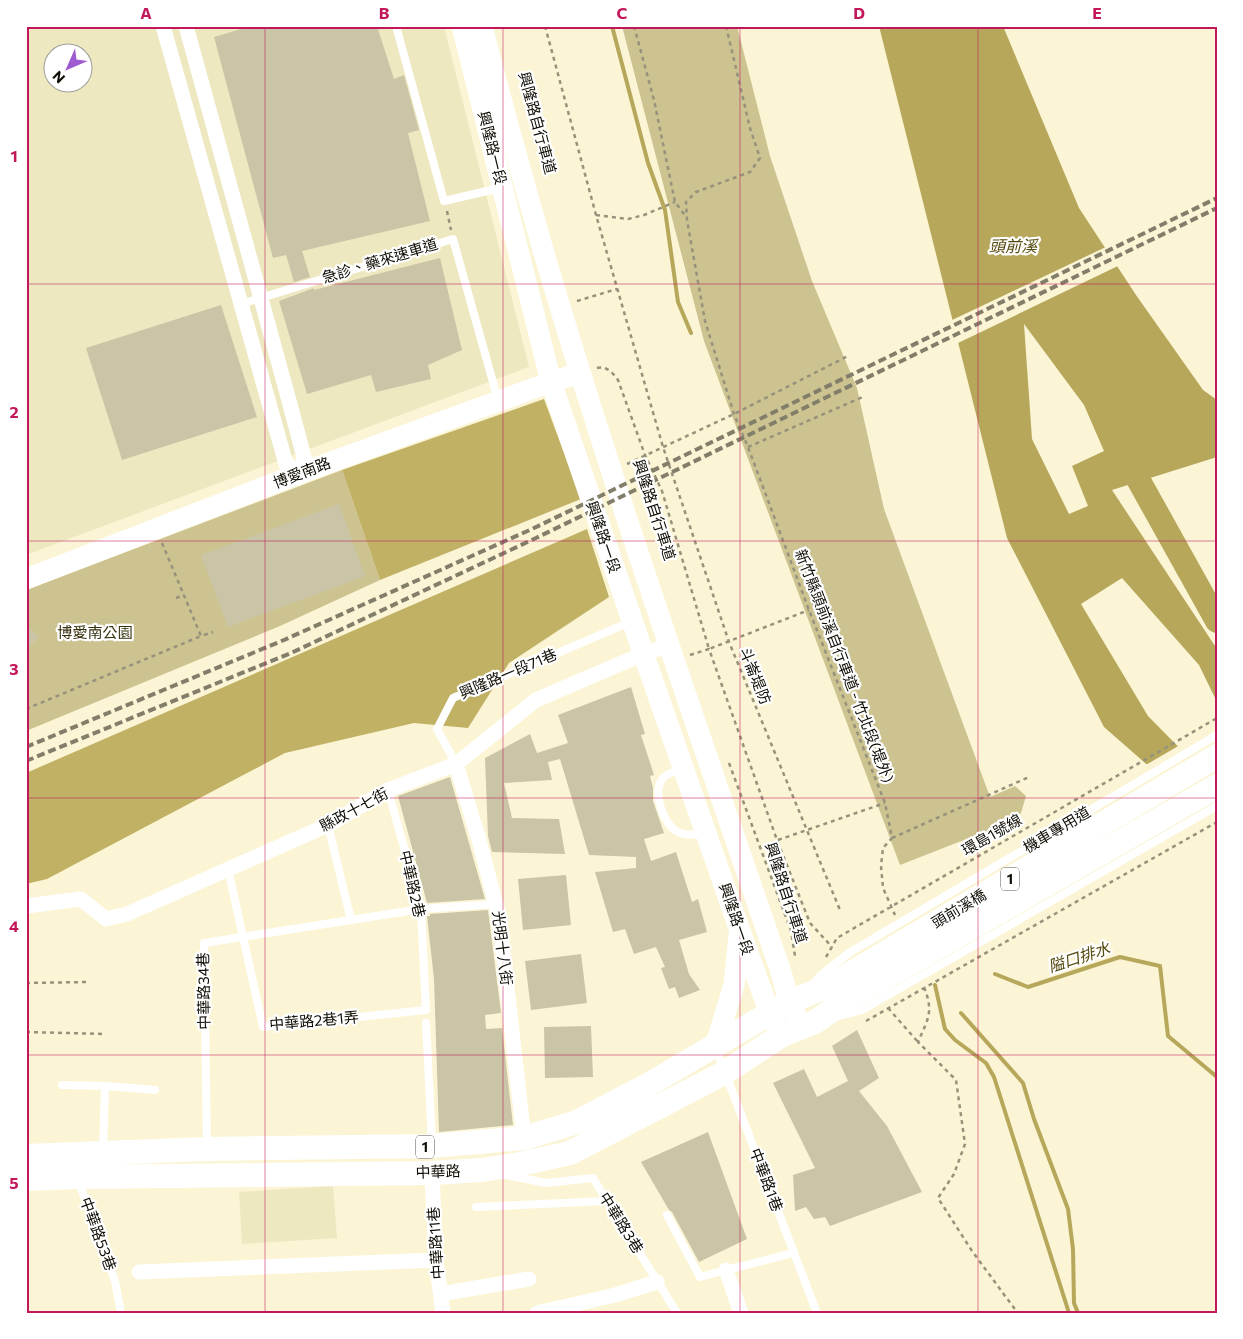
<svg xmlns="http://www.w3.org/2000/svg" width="1243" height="1339" font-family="Commissioner,'Noto Sans TC',sans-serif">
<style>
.built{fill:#eee8c1;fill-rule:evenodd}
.green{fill:#ccc391}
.forest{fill:#c0b165}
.water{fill:#b6a75b;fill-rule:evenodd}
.pier{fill:#fbf5d5}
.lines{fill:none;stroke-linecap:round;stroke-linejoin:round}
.stream{stroke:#b6a75b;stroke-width:4}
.river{stroke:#b6a75b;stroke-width:24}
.building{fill:#cac5a6}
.path{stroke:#96927c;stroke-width:2.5;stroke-dasharray:4 4;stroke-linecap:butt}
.lane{stroke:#fff;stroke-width:8}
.street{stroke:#fff;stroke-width:15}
.secondary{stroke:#fff;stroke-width:21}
.primary{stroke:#fff;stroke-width:24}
.rail{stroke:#827e6a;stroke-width:4;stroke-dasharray:8 4;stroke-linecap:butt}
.grid{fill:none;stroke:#c2185b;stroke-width:1;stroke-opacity:0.55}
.labels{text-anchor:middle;stroke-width:4.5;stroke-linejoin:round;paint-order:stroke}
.shield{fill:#fff;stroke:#56554f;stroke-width:1}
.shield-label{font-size:14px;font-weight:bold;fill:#0e0c03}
.street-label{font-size:15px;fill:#0e0c03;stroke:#fff}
.park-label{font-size:15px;fill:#36300d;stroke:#fff}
.water-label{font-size:16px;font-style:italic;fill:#54490d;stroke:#fff}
.neatline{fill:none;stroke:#c2185b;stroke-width:2}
.grid-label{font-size:16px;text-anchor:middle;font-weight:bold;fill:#c2185b}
</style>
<rect width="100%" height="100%" fill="#fbf5d5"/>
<path class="built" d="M26 26H444L529 367 26 555ZM52 52H82V82H52Z
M333 1186 337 1238 242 1244 239 1192Z"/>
<path class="green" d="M622 26H737L770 156 812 281 857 388 884 509 990 797 1015 786 1026 796 1021 813 1002 825 900 865 704 341Z
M342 470 380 580 280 626 26 731V590Z"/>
<path class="forest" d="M544 399 581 499 380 580 342 470Z
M587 529 609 597 509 663 468 728 414 723 285 753 47 879 26 884V773Z"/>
<path class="water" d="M879 26H1003L1079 208 1136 295 1203 390 1217 400V457L1112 490 1217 649V702L1199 665 1122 578 1081 604 1148 716 1217 786V826L1104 727 1007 538ZM1024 324 1084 405 1104 451 1072 466 1088 506 1069 514 1032 439Z"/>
<path class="pier" d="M1108 246 1120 265 956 344 950 321Z
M1180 745 1217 783V828L1144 766Z"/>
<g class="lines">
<path class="stream" d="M612 26 648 163 665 210 678 302 691 333
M995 974 1028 987 1120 957 1160 966 1168 1036 1217 1077
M935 985 945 1029 955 1040 986 1063 994 1077 1069 1313
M961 1013 1023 1083 1034 1119 1068 1209 1073 1249 1074 1303 1078 1313"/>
<path class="river" d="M1124 454 1217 621"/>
</g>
<path class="building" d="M251 26H377L394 79 404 75 419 130 408 133 430 221 302 251 310 277 294 282 286 255 273 258 214 37Z
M440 258 462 350 428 365 431 379 376 392 371 375 307 394 279 301 314 288V290Z
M221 305 257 417 122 460 86 348Z
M339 504 365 576 228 627 201 555Z
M26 625 39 637 26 650Z
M631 687 645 734 641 735 654 775 650 776 653 788V801L664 833 644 839 651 861 676 852 692 902 698 899 707 932 679 940 689 974 700 990 679 998 675 987 669 989 661 968 665 967 656 947 634 954 625 929 613 932 595 872 636 868V857L589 855 560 759 548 762 552 780 504 783 512 818 559 819 565 854 492 852 488 836 485 758 530 734 537 753 568 743 558 715Z
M450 777 485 899 427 903 398 796Z
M566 875 571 925 523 930 518 879Z
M488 910 501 1013 485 1015 486 1029 502 1028 513 1125 439 1132 434 979 427 916H430V914Z
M581 954 587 1003 531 1010 525 961Z
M591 1026 593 1077 545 1078 544 1027Z
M857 1030 879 1078 859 1091 887 1126 922 1192 830 1226 825 1217 814 1219 806 1207 795 1211 793 1175 815 1168 773 1083 804 1069 817 1097 848 1081 832 1046Z
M708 1132 747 1239 699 1262 672 1212 669 1210 641 1162Z"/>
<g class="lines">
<path class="path" d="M545 26 596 215 663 447 729 642 840 910
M634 26 654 100 675 202 687 218
M726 26 750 128 760 158 750 172 696 192 686 202 687 220 705 321 734 414 748 447 809 610 885 803 892 838 883 848 881 866 883 888 895 915
M447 211 451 230
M596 215 628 219 644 215 675 202
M577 301 617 289
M597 368C607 366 612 372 618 380L645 455 662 491 709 649 809 610
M748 447 865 396
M627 464 734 414 848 356
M162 543 201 636 213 632
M176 598 184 595
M690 655 709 649 777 840 810 923 832 947
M26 709 201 636
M729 763 791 931 795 956
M892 838 1029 777
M778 840 885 803
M826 957 837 938 1217 718
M26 983 88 982
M924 987C934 1012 928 1019 918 1042L956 1080 965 1144 954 1174 938 1198 972 1251 1014 1308 1020 1313
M888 1008 918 1042
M866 1021 1217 822
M26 1032 105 1034"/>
<path class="lane" d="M396 26 444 201 500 188
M241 304 453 239 498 400
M456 764 437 729 453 698 630 622
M681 770C675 771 668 773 663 778 651 792 664 827 680 833 688 836 697 834 704 834
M328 825 351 920
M228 869 263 1027 426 1010 421 909 388 790
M813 984 821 975 849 953 1217 735
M839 1016 862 1010 1217 806
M426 1023 432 1143
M716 1049 817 1313
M62 1085 105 1086
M207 1147 204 943 421 909 496 904
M103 1150 105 1086 155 1090
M506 1175 546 1183 593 1178 677 1313
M78 1180 115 1281 121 1313
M476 1207 607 1201
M667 1215 700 1277 793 1253"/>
<path class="street" d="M163 26 286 464 301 473 304 457 288 397 186 26
M456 764 479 840 499 916 524 1138
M26 906 81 899 106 919 127 914 328 825 388 790 456 764 536 700 643 654 669 645
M432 1173 436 1260 443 1313
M726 1270 741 1313
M139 1272 436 1260
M441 1295 452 1292 529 1279
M537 1313 615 1295 657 1282"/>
<path class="secondary" d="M462 26 551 382 647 664 740 931 770 1014 782 1035
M482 26C500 99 521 171 541 243 613 489 698 730 781 972L789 1002 802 1027
M26 579 301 473 551 382 580 373
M715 1047 734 985 739 936"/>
<path class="primary" d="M26 1156 207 1149 432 1146 524 1138 577 1122 648 1085 789 1002 831 985 1217 756
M26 1179 76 1177 432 1173 482 1170 520 1164 570 1153 724 1073 782 1035 815 1022 845 1001 1217 786"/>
<path class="rail" d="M26 747 284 640 532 529 1217 198
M26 761 291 653 536 538 1217 208"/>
</g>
<path class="grid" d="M265 26V1313M503 26V1313M740 26V1313M978 26V1313M26 284H1217M26 541H1217M26 798H1217M26 1055H1217"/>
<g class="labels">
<g class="shield">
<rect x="1001" y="867.5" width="18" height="23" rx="4"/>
<rect x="416" y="1135.5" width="18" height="23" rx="4"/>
</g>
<g class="shield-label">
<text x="1010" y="884">1</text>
<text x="425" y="1152">1</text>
</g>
<g class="street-label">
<text transform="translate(537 123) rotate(75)" y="5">興隆路自行車道</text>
<text transform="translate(492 148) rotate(76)" y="5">興隆路一段</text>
<text transform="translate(380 261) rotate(-17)" y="5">急診、藥來速車道</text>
<text transform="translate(302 473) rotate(-21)" y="5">博愛南路</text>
<text transform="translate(654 510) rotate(72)" y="5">興隆路自行車道</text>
<text transform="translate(603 537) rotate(71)" y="5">興隆路一段</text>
<text transform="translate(844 666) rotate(69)" y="5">新竹縣頭前溪自行車道 - 竹北段(堤外)</text>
<text transform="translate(508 674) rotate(-23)" y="5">興隆路一段71巷</text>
<text transform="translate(755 676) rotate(68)" y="5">斗崙堤防</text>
<text transform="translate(354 810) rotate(-28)" y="5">縣政十七街</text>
<text transform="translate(1057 830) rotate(-31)" y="5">機車專用道</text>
<text transform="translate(992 835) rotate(-30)" y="5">環島1號線</text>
<text transform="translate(412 884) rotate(77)" y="5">中華路2巷</text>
<text transform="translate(786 893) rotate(72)" y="5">興隆路自行車道</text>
<text transform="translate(959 909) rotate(-31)" y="5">頭前溪橋</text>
<text transform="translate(736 919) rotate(71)" y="5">興隆路一段</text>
<text transform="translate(502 948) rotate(83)" y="5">光明十八街</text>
<text transform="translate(204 991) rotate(-91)" y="5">中華路34巷</text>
<text transform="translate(314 1021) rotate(-5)" y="5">中華路2巷1弄</text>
<text transform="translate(438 1172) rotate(-2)" y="5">中華路</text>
<text transform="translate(766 1180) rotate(69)" y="5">中華路1巷</text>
<text transform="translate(621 1223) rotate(58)" y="5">中華路3巷</text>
<text transform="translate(98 1234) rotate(70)" y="5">中華路53巷</text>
<text transform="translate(436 1243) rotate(-94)" y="5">中華路11巷</text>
</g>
<g class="park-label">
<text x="95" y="638">博愛南公園</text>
</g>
<g class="water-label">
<text x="1013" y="252">頭前溪</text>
<text transform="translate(1079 957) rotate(-18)" y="6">隘口排水</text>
</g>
</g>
<rect width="1243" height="1339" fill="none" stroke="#ffffff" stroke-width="55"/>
<g transform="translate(68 68) rotate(225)"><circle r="24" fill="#ffffff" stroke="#9f9e9a"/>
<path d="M0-4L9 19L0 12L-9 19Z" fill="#9e5bd1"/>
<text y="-8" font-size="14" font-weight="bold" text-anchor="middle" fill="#0e0c03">N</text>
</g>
<rect x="28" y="28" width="1188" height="1284" class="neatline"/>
<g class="grid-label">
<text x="146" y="19">A</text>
<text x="384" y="19">B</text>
<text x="622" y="19">C</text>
<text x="859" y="19">D</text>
<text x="1097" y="19">E</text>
<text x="14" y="162">1</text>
<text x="14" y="418">2</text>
<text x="14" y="675">3</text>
<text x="14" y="932">4</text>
<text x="14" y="1189">5</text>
</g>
</svg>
